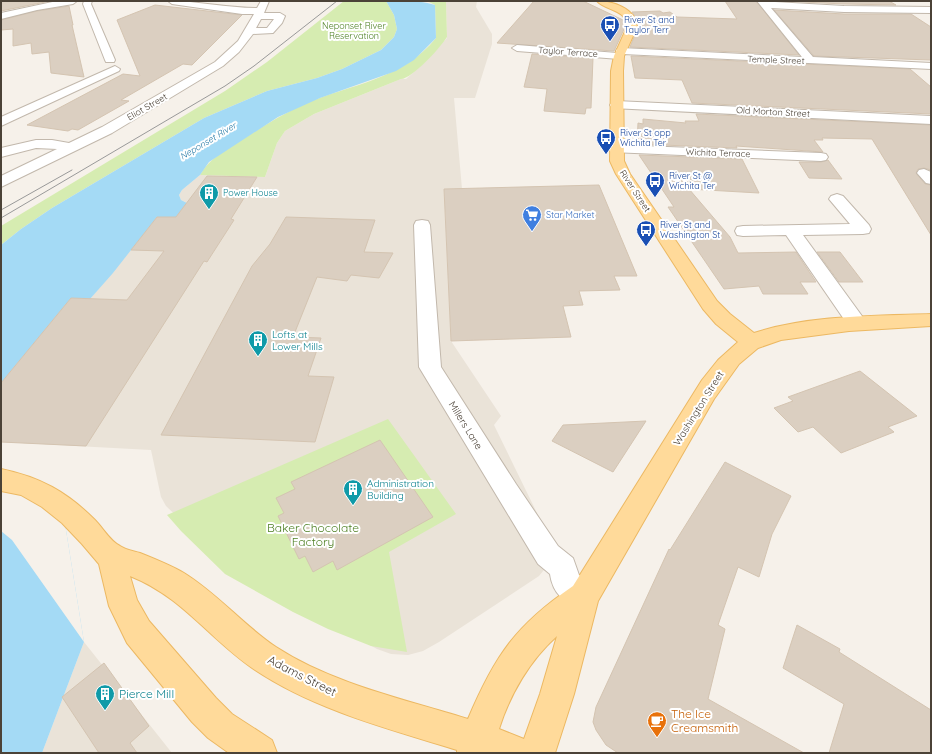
<svg xmlns="http://www.w3.org/2000/svg" width="932" height="754" font-family="Quicksand,sans-serif">
<style>
.residential{fill:#eae3d8}
.green{fill:#d6ecb1}
.water{fill:#a4daf5}
.pier{fill:#f6f1ea}
.building{fill:#dbcfc1;stroke:#d4c4b1}
.lines{fill:none;stroke-linecap:round;stroke-linejoin:round}
.minor-casing{stroke:#c2b8ac;stroke-width:2}
.major-casing{stroke:#ecb862;stroke-width:2}
.minor{fill:#fff;fill-rule:evenodd}
.major{fill:#ffda9a;fill-rule:evenodd}
.tram{stroke:#999;stroke-width:1}
.labels{text-anchor:middle;stroke-width:4;stroke-linejoin:round;paint-order:stroke}
.far-transit-label{font-size:9px;fill:#164399;stroke:#fff;text-anchor:start}
.far-park-label{font-size:9px;fill:#4f8125;stroke:#fff}
.far-street-label{font-size:9px;fill:#4b4237;stroke:#fff}
.far-water-label{font-size:9px;font-style:italic;fill:#2579a5;stroke:#fff}
.far-culture-label{font-size:9px;fill:#0d838f;stroke:#fff;text-anchor:start}
.far-shop-label{font-size:9px;fill:#366cbe;stroke:#fff;text-anchor:start}
.culture-label{font-size:10px;fill:#0d838f;stroke:#fff;text-anchor:start}
.street-label{font-size:10px;fill:#4b4237;stroke:#fff}
.near-park-label{font-size:12px;fill:#4f8125;stroke:#fff}
.near-street-label{font-size:12px;fill:#4b4237;stroke:#fff}
.near-culture-label{font-size:12px;fill:#0d838f;stroke:#fff;text-anchor:start}
.near-food-label{font-size:12px;fill:#c56008;stroke:#fff;text-anchor:start}
</style>
<rect width="100%" height="100%" fill="#f6f1ea"/>
<path class="residential" d="M446 1H477L476 7 492 34V44L475 98H454L462 189H444L451 341 501 416 494 425 557 554 539 576 439 642 423 651 408 655 391 654 377 649 231 568 166 506 161 497 151 450 1 442V383L71 298 90 299 157 217 187 203 181 200 179 195 182 190 200 175 265 177 277 143 285 131 314 114 401 79H406L423 64 447 38Z
M84 642 172 753H42Z"/>
<path class="green" d="M344 1H386L394 15 397 29 394 37 381 50 342 69 317 78 267 91 204 118 52 208 21 229 1 245V226L225 91 267 62Z
M427 1H446L447 37C441 47 412 79 401 79L314 114 285 131 277 143 265 177 200 175C208 160 224 151 238 142 260 128 281 115 304 104 351 84 402 80 436 38L435 5Z
M388 419 456 514 389 552 407 652 371 646 328 629 293 612 225 574 181 531 167 515Z"/>
<path class="water" d="M386 1C401 1 422 0 435 5L436 38 414 60 396 71 320 98 278 117 209 162 200 175 182 190 179 195 181 200 187 203 176 217H157L113 273 90 299 71 298 1 383V245L21 229 52 208 204 118 267 91 317 78 342 69 381 50 394 37 397 29 394 15Z
M1 479 61 499 84 642 42 753H1Z"/>
<path class="pier" d="M1 479 61 499 84 642 12 540 1 531Z"/>
<path class="building" d="M1 1H50L1 11Z
M534 1H583L623 20 625 27 614 51 497 43Z
M725 1H756L799 55 630 47 638 27 637 20 632 12 660 11 663 13 670 12 677 17 737 19Z
M783 1H889L896 5 844 4Z
M155 5 242 15 192 65 183 64 121 100 129 101 78 130 72 129 68 131 27 125 123 74 140 76 117 20Z
M69 6 73 25H72L84 77 51 73 49 52 32 54 31 43 13 46V29L1 30V20L37 11Z
M774 10 844 14H911L931 27V60L814 56Z
M532 54 593 58 591 108H586L585 114 544 111 547 89 524 87Z
M631 56 910 69 931 87V114L692 103 682 80 635 78Z
M696 114 931 125V170L924 168 918 169 916 173 925 184 931 185V235L872 139 822 138 823 140H814L823 152 736 146 737 148 637 144 638 123 643 124V119L686 123 685 121H699Z
M639 155 742 159 759 193 689 189 730 237 738 253 796 252 816 282H800L808 294H763L759 286 724 289 668 207H674Z
M828 160 842 179 809 178 799 162H821Z
M207 176 257 177 231 219 234 220 207 262 204 261 86 446 1 442V383L71 298 127 300 164 251 131 250 157 217H176Z
M599 185 637 276H614L620 290 579 291 583 305 563 306 571 337 451 341 444 189Z
M286 217 375 220 364 252 393 253 379 278 351 275 347 281 317 277 293 337 321 338 308 376 334 377 315 442 161 435 252 266 270 244Z
M817 252H840L863 282H839Z
M860 371 917 416 888 427 894 432 841 453 813 427 798 432 774 408 793 401 788 397Z
M646 421 613 472 552 441 563 425Z
M380 440 433 517 337 570 333 561 313 572 305 556 299 559 278 516 284 513 276 498 295 489 291 482Z
M725 462 791 496 772 534 759 577 738 567 718 625 725 629 708 699 804 753H618L606 745 596 730 593 722 596 707 669 549 670 550Z
M797 625 840 649 839 652 931 710V753H829L844 704 783 668Z
M104 663 149 726 130 743 137 753H99L62 697Z"/>
<g class="lines">
<g class="minor-casing">
<path id="minor" d="M57 1H77L73 4 37 10 1 19V13Z
M84 1H92L91 4 115 60 114 62H106L105 60 83 4Z
M168 1C198 1 227 8 257 8L261 1H269L264 13H280L285 16 282 23 273 33 253 34 239 52 223 66 112 133 1 187V176L57 149 36 148 1 157V148L36 140H52L69 143 102 127 215 62 238 41 254 14H242L172 4ZM261 19H274L267 28H256Z
M757 1 844 6 931 7V13L844 12 771 8 813 57 931 63V69L623 54 624 56 623 58 619 59 517 51 512 48 517 45 617 53 616 51 617 49 621 48 802 57Z
M115 66 120 69 119 71 1 126V117Z
M616 101 931 116V124L612 108 610 105 612 102Z
M616 145 821 153 826 154 828 157 826 160 821 161 611 152 609 149 611 146Z
M924 169 931 172V184L926 183 917 173 919 170Z
M837 194 843 196 869 225 871 229 869 233 863 234 803 235 867 323 864 328 857 329 850 328 786 235 743 236 737 235 735 231 737 227 743 226 850 224 829 199 831 196Z
M422 220 428 221 430 225 441 367 516 484 558 546 573 558 579 575 595 586 599 596 595 606 584 610C565 603 553 595 550 574L538 564 419 367 414 225 416 221Z"/>
</g>
<g class="major-casing">
<path id="major" d="M597 1C612 1 636 8 637 27L624 56 623 71 624 161 630 174 717 301 730 314 754 333C809 315 874 316 931 314V326L849 331 781 340 758 348 739 364 714 399 598 601 574 694 555 753H457V750C389 729 315 710 255 670 210 640 183 597 130 576L137 600 149 621 216 698 232 714 272 740 277 753H229L208 738 192 722 127 643 109 606 99 564 82 544 62 523 42 507 21 495 1 491V469C40 477 67 492 95 520 103 528 110 541 120 546 126 550 134 551 140 553 155 559 170 565 184 573 218 594 243 625 276 647 333 684 404 699 468 719 495 655 516 625 573 586L702 380 718 360 738 342 716 324 703 309 616 174 610 161 611 71 614 56 627 27C627 9 606 11 597 1ZM557 636 540 694 524 739 499 729C510 694 530 660 557 636Z"/>
</g>
<use href="#minor" class="minor"/>
<use href="#major" class="major"/>
<path class="tram" d="M1 210 72 170
M1 218 225 86 254 66 337 1"/>
</g>
<defs>
<g id="bus-pin" transform="scale(1)"><path d="M0 17L-7.5 6A9.5 9.5 0 1 1 7.5 6Z" fill="#1a4fb4" stroke="#fff"/><path d="M-5-6H5V4H4V6H2V4H-2V6H-4V4H-5ZM-3.5-4V0h7V-4ZM-3.5 1.2v1.5H-2V1.2ZM2 1.2v1.5H3.5V1.2Z" fill="#fff"/></g>
<g id="building-pin" transform="scale(1)"><path d="M0 17L-7.5 6A9.5 9.5 0 1 1 7.5 6Z" fill="#0f9aa8" stroke="#fff"/><path d="M-4-6H4V6H1V3H-1V6H-4ZM-2.5-4.3h1.7v1.8h-1.7ZM.8-4.3h1.7v1.8H.8ZM-2.5-1h1.7V.8h-1.7ZM.8-1h1.7V.8H.8Z" fill="#fff"/></g>
<g id="supermarket-pin" transform="scale(1)"><path d="M0 17L-7.5 6A9.5 9.5 0 1 1 7.5 6Z" fill="#3f7fe0" stroke="#fff"/><path d="M-6-5.5h2.5l.6 2H6L4.5 2H-2.5L-4.4-4H-6ZM-1.5 3.2a1.3 1.3 0 1 0 .1 0ZM3 3.2a1.3 1.3 0 1 0 .1 0Z" fill="#fff"/></g>
<g id="cafe-pin" transform="scale(1)"><path d="M0 17L-7.5 6A9.5 9.5 0 1 1 7.5 6Z" fill="#e8710a" stroke="#fff"/><path d="M-5.5-4.5H6V0H3Q3 3.5 0 3.5H-2.5Q-5.5 3.5-5.5 0ZM3-3.2v2h1.7v-2ZM-6 4.5H4V6H-6Z" fill="#fff"/></g>
</defs>
<g fill-rule="evenodd">
<use href="#bus-pin" x="610" y="25"/>
<use href="#bus-pin" x="606" y="138"/>
<use href="#bus-pin" x="655" y="181"/>
<use href="#building-pin" x="209" y="193"/>
<use href="#supermarket-pin" x="532" y="215"/>
<use href="#bus-pin" x="646" y="230"/>
<use href="#building-pin" x="258" y="340"/>
<use href="#building-pin" x="353" y="489"/>
<use href="#building-pin" x="105" y="694"/>
<use href="#cafe-pin" x="657" y="721"/>
</g>
<g class="labels">
<g class="far-transit-label">
<text x="624" y="23">River St and<tspan x="624" dy="10">Taylor Terr</tspan></text>
<text x="620" y="136">River St opp<tspan x="620" dy="10">Wichita Ter</tspan></text>
<text x="669" y="179">River St @<tspan x="669" dy="10">Wichita Ter</tspan></text>
<text x="660" y="228">River St and<tspan x="660" dy="10">Washington St</tspan></text>
</g>
<g class="far-park-label">
<text x="354" y="29">Neponset River<tspan x="354" dy="10">Reservation</tspan></text>
</g>
<g class="far-street-label">
<text transform="translate(568 52) rotate(4)" y="3">Taylor Terrace</text>
<text transform="translate(776 60) rotate(2)" y="3">Temple Street</text>
<text transform="translate(147 107) rotate(-30)" y="3">Eliot Street</text>
<text transform="translate(773 112) rotate(3)" y="3">Old Morton Street</text>
<text transform="translate(718 153) rotate(2)" y="3">Wichita Terrace</text>
<text transform="translate(635 191) rotate(57)" y="3">River Street</text>
</g>
<g class="far-water-label">
<text transform="translate(208 141) rotate(-31)" y="3">Neponset River</text>
</g>
<g class="far-culture-label">
<text x="223" y="196">Power House</text>
</g>
<g class="far-shop-label">
<text x="546" y="218">Star Market</text>
</g>
<g class="culture-label">
<text x="272" y="338">Lofts at<tspan x="272" dy="12">Lower Mills</tspan></text>
<text x="367" y="487">Administration<tspan x="367" dy="12">Building</tspan></text>
</g>
<g class="street-label">
<text transform="translate(698 408) rotate(-58)" y="4">Washington Street</text>
<text transform="translate(466 425) rotate(58)" y="4">Millers Lane</text>
</g>
<g class="near-park-label">
<text x="313" y="532">Baker Chocolate<tspan x="313" dy="14">Factory</tspan></text>
</g>
<g class="near-street-label">
<text transform="translate(302 676) rotate(27)" y="4">Adams Street</text>
</g>
<g class="near-culture-label">
<text x="119" y="698">Pierce Mill</text>
</g>
<g class="near-food-label">
<text x="671" y="718">The Ice<tspan x="671" dy="14">Creamsmith</tspan></text>
</g>
</g>
<rect width="932" height="754" fill="none" stroke="#4b4237" stroke-width="4"/>
</svg>
